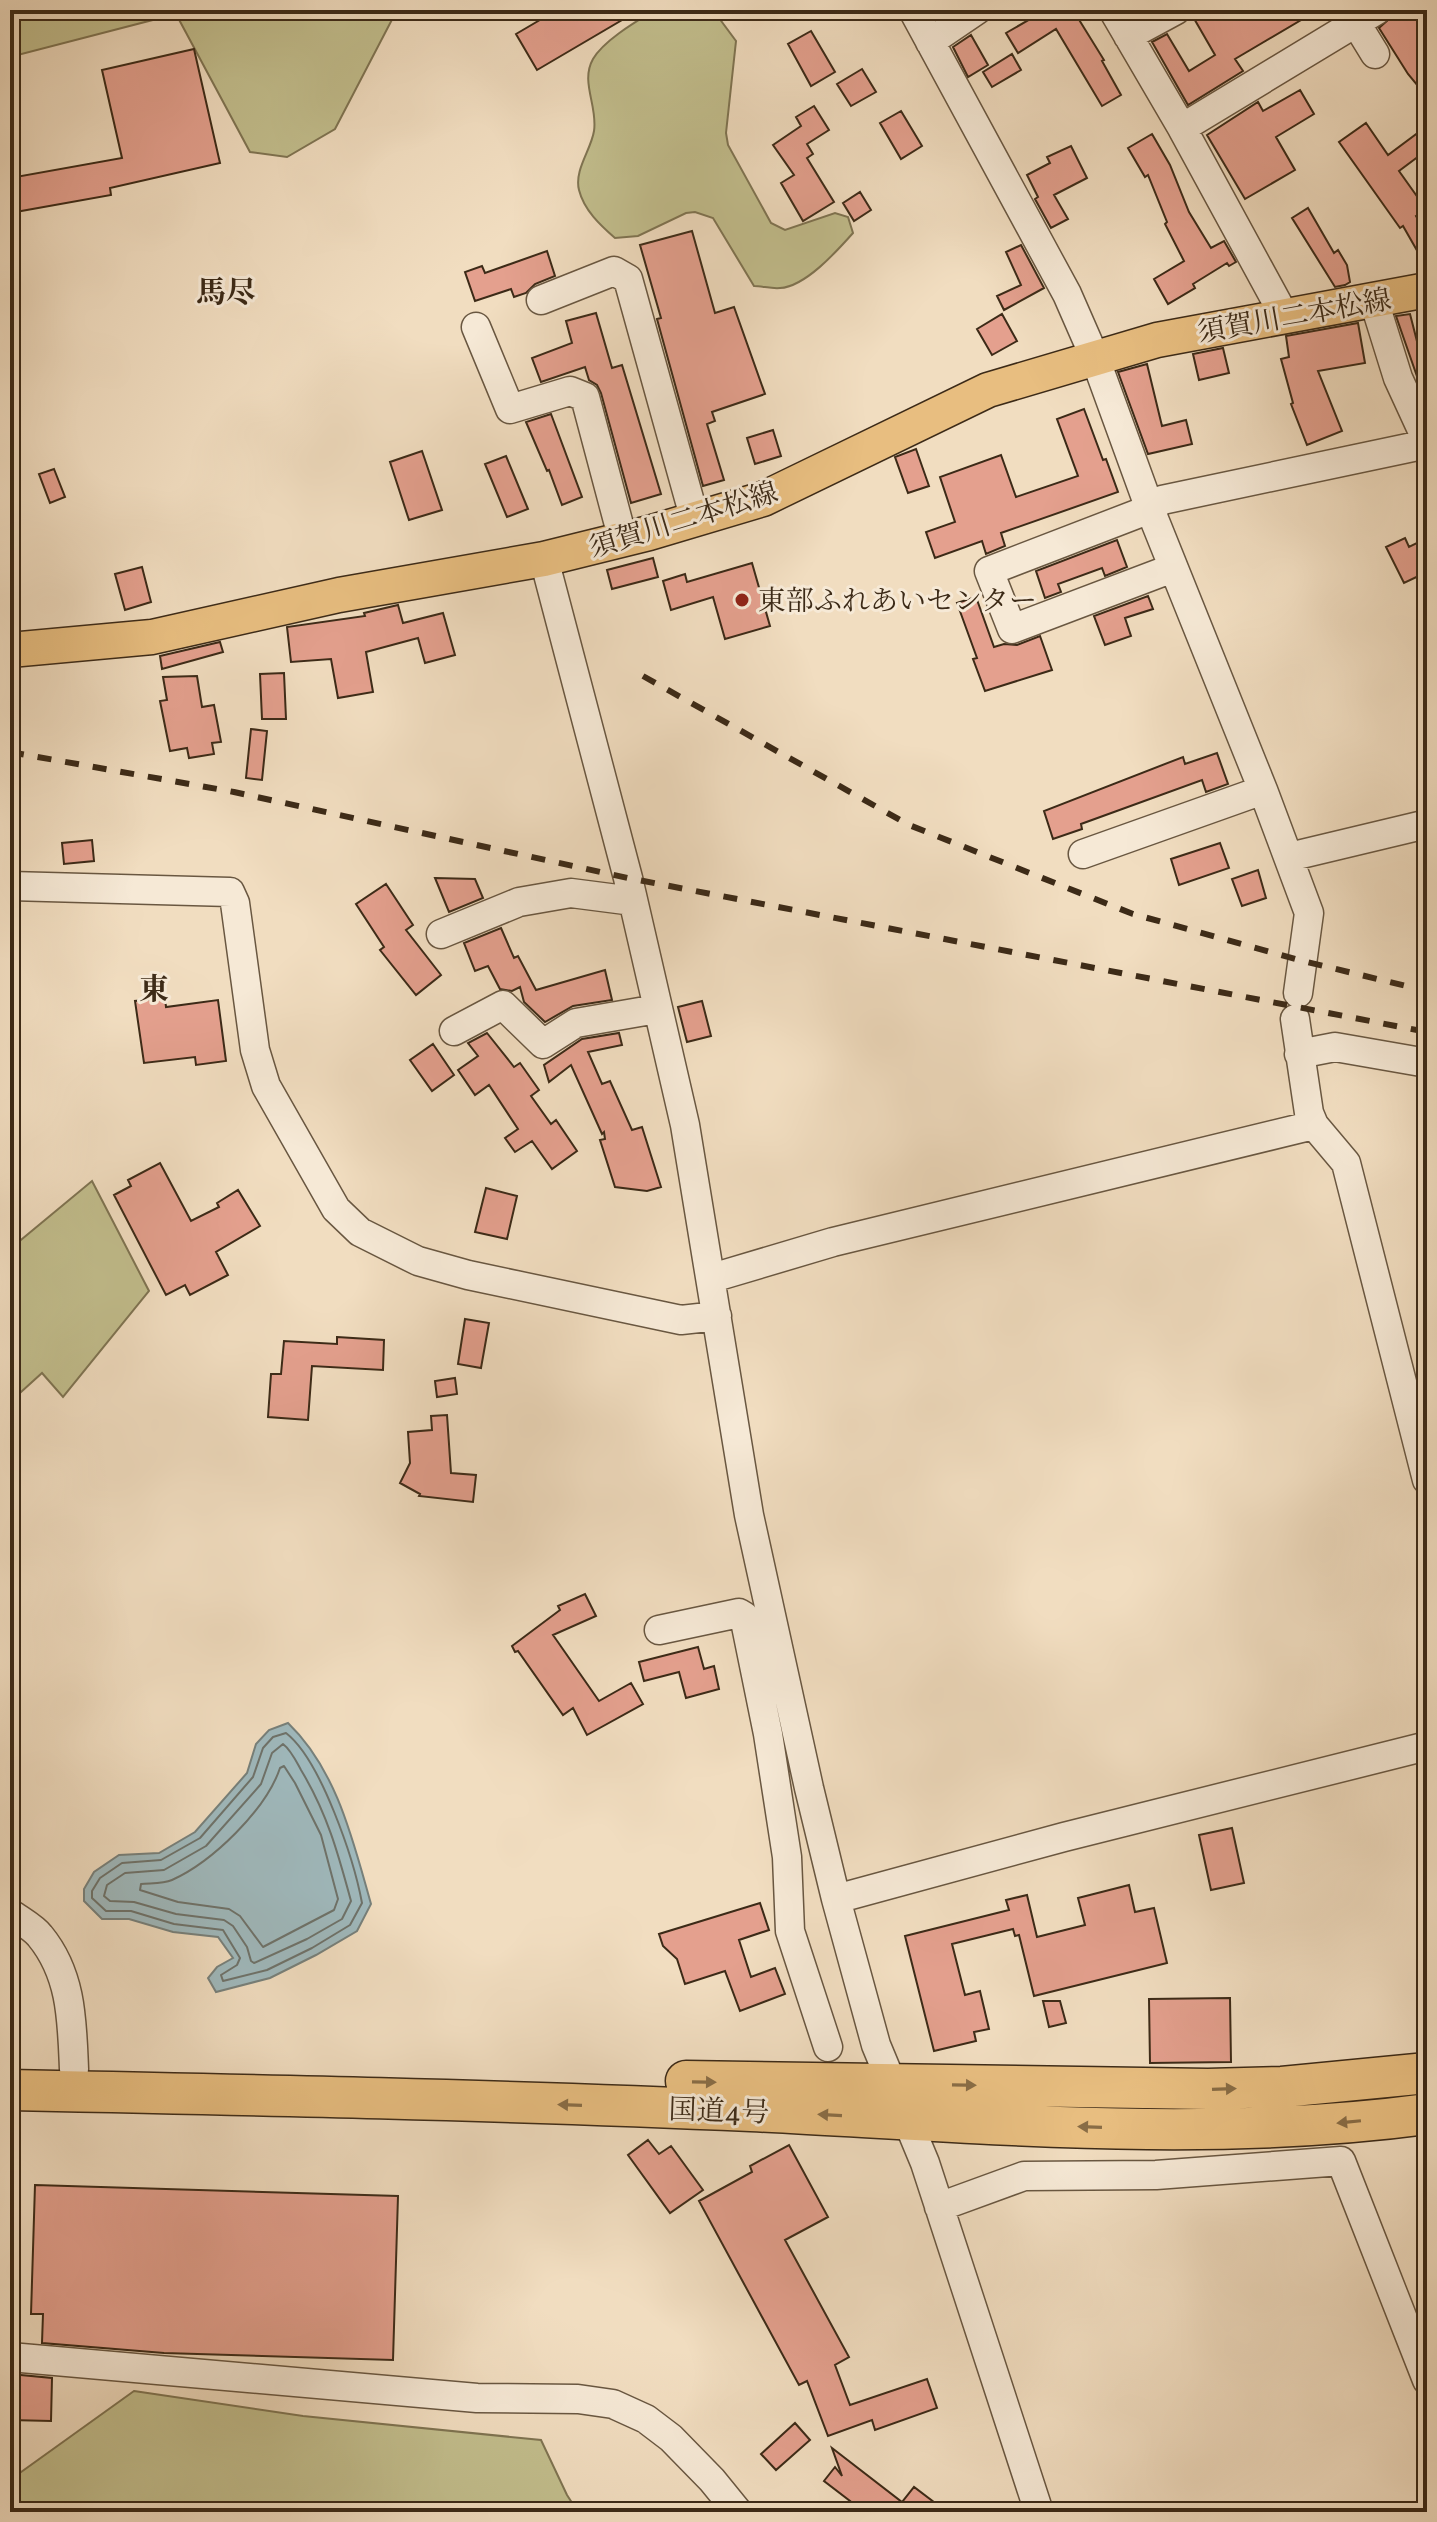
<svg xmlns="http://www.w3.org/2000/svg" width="1437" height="2522" font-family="Vollkorn,'Noto Serif JP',serif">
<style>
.green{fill:#c2be8d;stroke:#7f7452;stroke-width:2}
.water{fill:#9fb9bd;stroke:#77807b;stroke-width:2}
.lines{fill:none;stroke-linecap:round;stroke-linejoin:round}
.shore{stroke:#6e726a;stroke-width:2}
.building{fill:#e4a08e;stroke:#3c2a17;stroke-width:2}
.minor-casing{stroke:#695741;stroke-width:31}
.major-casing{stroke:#3c2a17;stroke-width:37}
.highway-casing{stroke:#3c2a17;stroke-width:43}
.minor{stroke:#f6e9d6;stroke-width:28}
.major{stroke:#e8be80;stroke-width:34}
.highway{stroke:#e8be80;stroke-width:40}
.rail{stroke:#3c2a17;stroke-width:6;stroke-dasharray:14 14;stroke-linecap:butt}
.oneway{fill:#896d46}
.poi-dot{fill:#8f2418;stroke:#f6e9d6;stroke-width:3}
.labels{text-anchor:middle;stroke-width:6;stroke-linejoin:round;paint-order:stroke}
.street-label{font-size:28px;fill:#3c2a17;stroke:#f6e9d6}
.poi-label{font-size:28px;fill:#3c2a17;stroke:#f6e9d6;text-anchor:start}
.neighbourhood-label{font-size:30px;font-weight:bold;fill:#3c2a17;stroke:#f6e9d6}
</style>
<rect width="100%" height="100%" fill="#f1ddc0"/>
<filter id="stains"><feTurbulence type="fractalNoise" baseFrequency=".0025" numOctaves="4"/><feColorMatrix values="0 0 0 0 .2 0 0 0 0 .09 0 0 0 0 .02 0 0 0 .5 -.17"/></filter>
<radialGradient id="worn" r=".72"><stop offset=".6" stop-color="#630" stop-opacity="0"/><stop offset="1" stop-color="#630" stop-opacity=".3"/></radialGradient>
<path class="green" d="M10 10H397L335 129 287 157 250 152 176 14 10 57Z
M655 10H713L736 41 726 133 728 145 771 223 785 230 835 213 848 217 853 233C837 251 805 287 780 288 772 289 762 286 754 286L713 218 695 212 686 213 638 236 615 238C600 225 584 210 579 190 574 170 591 150 594 131 598 106 580 82 593 59 604 40 637 21 655 10Z
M92 1181 149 1291 63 1397 42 1373 10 1402V1249Z
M134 2391 303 2416 541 2440 567 2495 578 2512H10V2480Z"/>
<path class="water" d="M288 1723C337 1770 353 1841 371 1904L357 1931 316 1955 270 1978 216 1992 208 1978 217 1967 233 1958 218 1937 173 1932 129 1919H102L84 1901V1889L94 1872 119 1855 159 1853 195 1832 247 1773 256 1744 269 1730Z"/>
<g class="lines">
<path class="shore" d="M286 1733C321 1760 354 1860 362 1903L350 1925 312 1948 267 1970 223 1981 221 1975 237 1965 240 1958 223 1930 174 1924 131 1911H106L92 1898V1891L100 1878 122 1863 161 1860 200 1838 253 1777 263 1748 273 1737Z
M283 1744C291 1750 296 1761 301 1770 327 1813 338 1853 351 1901L342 1919 307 1939 254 1963 251 1961 247 1947 233 1926 224 1920 176 1914 134 1902 110 1901 104 1896 107 1885 125 1873 164 1870 206 1846 261 1784 272 1753Z
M284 1766 295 1783 321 1835 338 1899 334 1910 263 1947 240 1916 229 1909 178 1902 140 1890 141 1884C151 1883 163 1884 172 1880 212 1862 266 1810 280 1768Z"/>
</g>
<path class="building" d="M557 10H639L537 70 516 34Z
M1046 10H1073L1104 60 1102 61 1121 95 1102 106 1056 29 1018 53 1006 33Z
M1193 10H1318L1235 59 1243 71 1188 105 1152 42 1167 34 1189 71 1215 55 1192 15Z
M1399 10H1427V97L1408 74 1379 28Z
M811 31 835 72 811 86 788 44Z
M971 35 988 65 968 77 953 47Z
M194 49 220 163 110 188 111 195 10 213V178L122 158 102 70Z
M1012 54 1021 70 992 87 983 72Z
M862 69 876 92 851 106 837 84Z
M1300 90 1314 114 1276 137 1295 170 1245 199 1207 135 1258 102 1263 111Z
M814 106 829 130 807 144 813 154 807 158 834 202 803 221 781 183 794 175 773 145 801 126 796 117Z
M901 111 922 146 901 159 880 123Z
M1366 123 1388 155 1427 126V150L1399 171 1426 209 1416 216 1427 234V268L1403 226 1400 228 1339 142Z
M1152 134 1170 165 1189 212 1211 248 1224 241 1236 262 1229 266 1227 263 1193 284 1195 288 1168 304 1154 279 1184 261 1165 224 1167 222 1148 175 1145 177 1128 148Z
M1071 146 1087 178 1054 195 1068 219 1051 228 1035 199 1038 197 1027 175 1050 163 1047 157Z
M860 192 871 210 854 221 843 203Z
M1308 208 1334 253 1338 250 1347 265 1350 282 1345 285 1335 287 1292 218Z
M692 231 715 313 734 307 765 394 712 412 715 421 707 424 724 480 703 486 657 319 661 318 640 245Z
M1021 245 1044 288 1004 310 997 296 1021 285 1006 252Z
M547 251 555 276 535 284 526 293 514 297 511 289 475 301 465 272 482 266 485 273Z
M596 313 612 368 622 365 661 494 631 503 601 393 597 385 589 380 585 367 541 382 532 358 572 343 566 321Z
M1002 314 1017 341 992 355 977 329Z
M1410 314 1420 353 1427 350V382L1420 385 1396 316Z
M1358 323 1365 363 1318 371 1342 431 1307 445 1291 404 1293 403 1281 359 1289 357 1286 336Z
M1223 348 1229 373 1199 380 1193 354Z
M1147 364 1162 426 1186 420 1192 444 1148 454 1118 372Z
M1084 409 1103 460 1106 459 1118 492 1001 533 1005 546 986 554 982 541 935 558 926 532 955 522 940 477 1001 455 1016 497 1078 476 1057 419Z
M551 414 582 497 562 505 549 470 547 471 526 422Z
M773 430 781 456 755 464 747 438Z
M916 449 929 486 908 493 895 457Z
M422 451 442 510 409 520 390 462Z
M506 456 528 509 507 517 485 464Z
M54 469 65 497 50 503 39 474Z
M1405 538 1409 547 1427 538V572L1404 583 1386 547Z
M1117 540 1127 567 1105 576 1102 568 1058 584 1061 592 1045 598 1036 571Z
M653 558 658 577 612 589 607 570Z
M752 563 770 626 725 639 713 597 671 610 663 581 685 574 687 582Z
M142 567 151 602 125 610 115 574Z
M1148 596 1153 609 1125 618 1131 636 1105 645 1094 616Z
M976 597 994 647 1004 644 1017 645 1040 636 1052 670 985 691 973 659 977 658 957 603Z
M398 605 403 623 443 613 455 655 425 663 418 638 366 652 373 692 338 698 331 659 291 662 287 627 365 616 364 613Z
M220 642 223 652 162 669 160 656Z
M284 673 286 719H262L260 674Z
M197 676 202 707 214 705 221 742 212 743 214 754 189 758 187 748 170 751 160 701 167 700 163 677Z
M251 729 267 731 262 780 246 778Z
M1217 753 1228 784 1206 792 1202 780 1081 824 1082 829 1053 839 1044 811 1183 757 1185 764Z
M92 840 94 861 64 864 62 843Z
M1220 843 1229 868 1179 885 1171 859Z
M1258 870 1266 898 1242 906 1232 879Z
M435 878 475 879 483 898 449 912Z
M386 884 413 925 406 930 441 975 416 995 380 950 384 947 356 904Z
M501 928 514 958 518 956 536 990 605 970 612 1000 573 1006 545 1022 524 1002 520 987 512 991 500 989 488 966 475 971 464 943Z
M165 998 166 1007 218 1000 226 1061 196 1065 195 1057 144 1063 135 1001Z
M702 1001 711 1036 687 1042 678 1007Z
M487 1033 514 1067 520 1063 539 1090 531 1096 551 1124 556 1120 577 1151 552 1169 532 1141 515 1152 505 1138 518 1129 489 1085 475 1095 458 1070 478 1056 468 1043Z
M619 1033 622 1045 588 1052 602 1084 610 1081 632 1130 642 1127 661 1187 647 1191 615 1187 600 1140 605 1139 604 1132 602 1134 571 1065 549 1082 544 1065 582 1039Z
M433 1044 454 1075 432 1091 410 1060Z
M160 1163 191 1221 219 1207 217 1203 238 1190 260 1226 216 1252 228 1275 190 1295 185 1285 166 1295 114 1195 131 1186 128 1180Z
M486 1188 517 1196 507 1239 475 1232Z
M465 1319 489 1323 481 1368 458 1364Z
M337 1337 384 1340 383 1370 312 1366 308 1420 268 1417 271 1374H281L284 1341 337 1344Z
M455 1378 457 1394 437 1397 435 1381Z
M447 1415 451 1473 476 1475 473 1502 419 1496 420 1494 400 1483 410 1463 408 1432 432 1430 431 1416Z
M585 1594 596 1616 553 1635 599 1701 631 1683 643 1704 587 1735 573 1708 563 1715 518 1651 515 1652 512 1646 560 1610 558 1606Z
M698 1647 704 1669 714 1666 719 1689 686 1698 679 1672 644 1681 639 1662Z
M1232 1828 1244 1883 1211 1890 1199 1835Z
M1129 1885 1135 1912 1154 1908 1167 1963 1034 1996 1019 1935 1015 1936 1013 1929 952 1944 965 1995 980 1991 989 2029 974 2032 976 2041 934 2051 905 1936 1009 1910 1006 1900 1027 1895 1037 1937 1085 1925 1078 1898Z
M760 1903 769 1930 739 1940 751 1977 775 1968 785 1994 740 2011 725 1971 685 1984 677 1959 663 1946 659 1934Z
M1230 1998 1231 2062 1150 2063 1149 1999Z
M1043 2001H1060L1066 2023 1049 2027Z
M648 2140 659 2154 671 2146 703 2190 670 2213 628 2155Z
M789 2145 828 2217 785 2240 849 2357 835 2365 850 2405 927 2379 937 2408 875 2430 872 2420 828 2436 807 2381 799 2385 699 2201 752 2172 750 2166Z
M35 2185 398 2196 393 2360 164 2353 42 2343 43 2314H31Z
M10 2374 52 2378 51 2421 10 2420Z
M795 2423 810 2440 776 2470 761 2454Z
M832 2448 902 2502 914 2487 947 2512H842L850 2501 824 2481 835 2467 842 2476Z"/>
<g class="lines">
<g class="minor-casing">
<path id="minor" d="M913 10 1067 294 1095 358 1150 509 1263 790 1309 913 1298 993
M1113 10 1182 128 1285 317
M1348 10 1375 54
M1128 36 1176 10
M930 42 977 10
M1182 128 1377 10
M541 300 614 271 628 279 695 520
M1374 301 1398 378 1427 441
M476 327 510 409 570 391 585 397 623 540
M544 559 628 878 685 1125 749 1515 809 1788 836 1899 876 2045 925 2163 1039 2512
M1173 568 1012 629 989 571 1150 509 1162 500 1427 444
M1083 854 1263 790
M1289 857 1427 824
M10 886 230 892 235 903 255 1050 266 1086 336 1209 360 1232 418 1261 468 1275 681 1320 717 1316
M441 934 519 902 571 893 633 901
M1295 1019 1309 1113 1314 1125 1346 1163 1427 1480
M454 1031 503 1005 543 1044 576 1023 657 1009
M1299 1054 1335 1047 1427 1063
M712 1278 833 1242 1314 1125
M659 1630 739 1613 744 1616 768 1734 787 1857 790 1931 828 2047
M836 1899 1064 1837 1427 1746
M10 1913C19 1920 33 1927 40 1936 72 1975 72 2021 74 2069
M939 2207 1024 2176 1156 2175 1341 2161 1427 2380
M10 2357 477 2398 578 2399 613 2404 646 2419 671 2438 712 2480 738 2512"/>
</g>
<g class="major-casing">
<path id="major" d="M10 650 152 637 339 595 544 559 649 533 763 499 988 390 1157 340 1427 290"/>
</g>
<g class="highway-casing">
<path id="highway" d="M686 2081 1208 2089 1282 2087 1427 2073
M10 2090C257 2095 504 2100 751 2111 975 2122 1203 2144 1427 2114"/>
</g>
<use href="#minor" class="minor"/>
<use href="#major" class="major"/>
<use href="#highway" class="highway"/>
<path class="rail" d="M643 676 909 825 1133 914 1303 961 1427 991
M10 752 234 792 628 878 1427 1032"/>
</g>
<defs><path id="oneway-solid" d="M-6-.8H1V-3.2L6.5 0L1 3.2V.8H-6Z" transform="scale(2)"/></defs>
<g class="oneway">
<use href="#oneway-solid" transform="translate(704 2082) rotate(1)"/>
<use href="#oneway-solid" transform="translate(964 2085) rotate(1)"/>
<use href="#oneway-solid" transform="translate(1224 2089) rotate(-2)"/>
<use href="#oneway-solid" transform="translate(570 2105) rotate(-178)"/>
<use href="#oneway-solid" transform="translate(830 2115) rotate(-177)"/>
<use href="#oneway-solid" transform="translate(1349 2122) rotate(174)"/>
<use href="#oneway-solid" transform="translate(1090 2127) rotate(-178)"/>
</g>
<circle class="poi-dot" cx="742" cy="600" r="8"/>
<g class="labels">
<g class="street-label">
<text transform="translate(1294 315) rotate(-10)" y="10">須賀川二本松線</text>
<text transform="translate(683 519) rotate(-17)" y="10">須賀川二本松線</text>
<text transform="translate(719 2110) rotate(2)" y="10">国道4号</text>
</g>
<g class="poi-label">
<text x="758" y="610">東部ふれあいセンター</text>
</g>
<g class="neighbourhood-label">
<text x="226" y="302">馬尽</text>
<text x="154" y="999">東</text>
</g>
</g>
<rect width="1437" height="2522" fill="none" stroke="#f1ddc0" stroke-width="40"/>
<rect x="12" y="12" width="1413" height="2498" fill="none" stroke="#3c2a17" stroke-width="4"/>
<rect x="20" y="20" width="1397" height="2482" fill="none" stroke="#3c2a17" stroke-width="2"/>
<rect width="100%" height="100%" filter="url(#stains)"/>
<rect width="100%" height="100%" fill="url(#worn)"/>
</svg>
